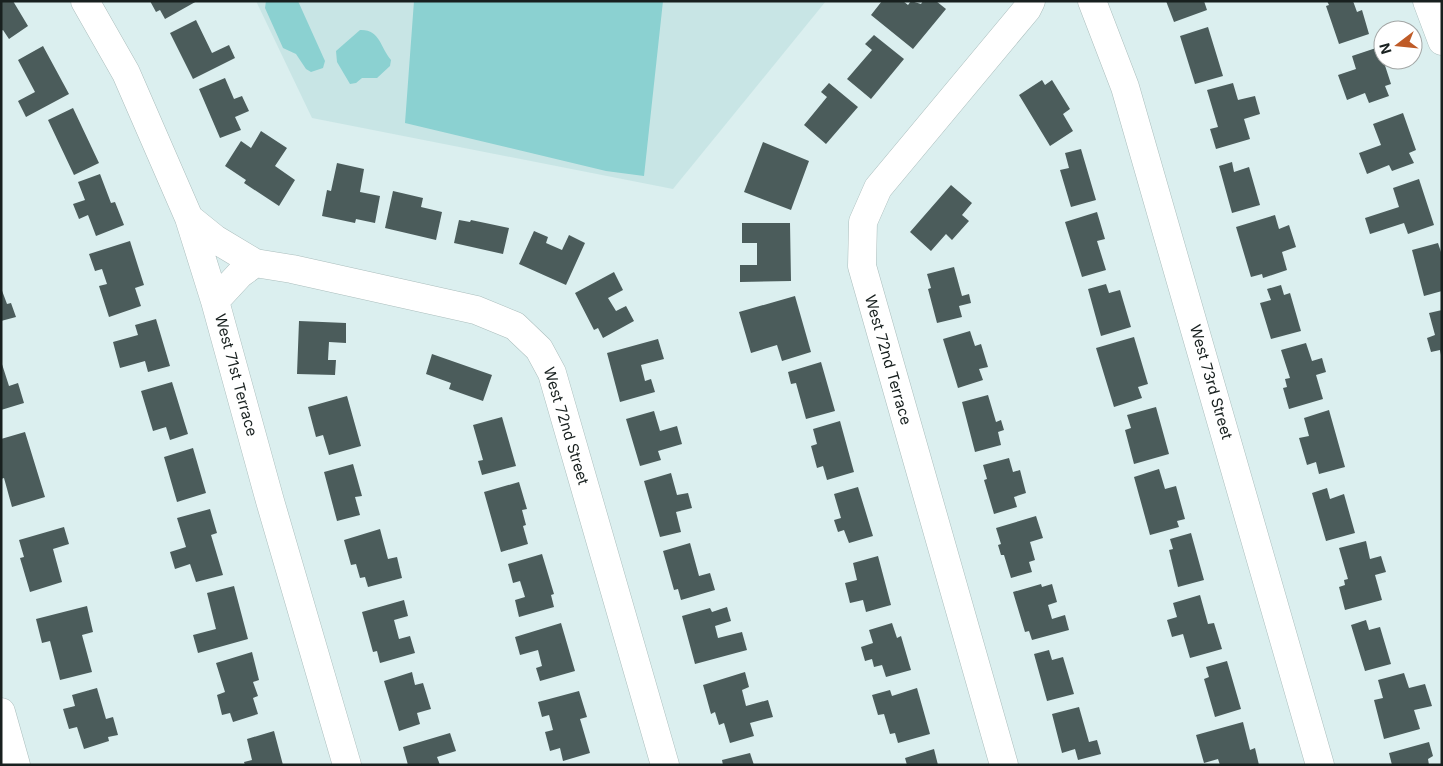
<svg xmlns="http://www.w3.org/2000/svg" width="1443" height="766" font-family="Inter,sans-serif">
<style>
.built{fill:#c8e5e5}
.green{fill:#8bd1d1}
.building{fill:#4b5c5b}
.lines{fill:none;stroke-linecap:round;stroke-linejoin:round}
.minor-casing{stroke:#abbebd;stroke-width:29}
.minor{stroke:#fff;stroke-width:28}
.labels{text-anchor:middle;stroke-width:5;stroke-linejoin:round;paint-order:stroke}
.street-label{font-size:15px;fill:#18201f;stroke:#fff}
</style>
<rect width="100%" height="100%" fill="#dbefef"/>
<path class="built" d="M256 1H826L673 189 312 118Z"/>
<path class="green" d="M266 1H298L325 61 323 68 311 72 306 69 296 54 283 48 265 8Z
M414 1H663L644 176 606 171 405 123Z
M360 30C380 29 380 47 391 60L390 66 377 78H362L356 83 350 84 337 62 336 51Z"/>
<path class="building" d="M1 1H13L28 26 9 39 3 30 1 31Z
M150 1H197L165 19 160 10 156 12Z
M882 1H903L908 5 911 1 921 4 923 1H936L946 9 913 49 871 15Z
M1166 1H1204L1207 10 1174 22Z
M1327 1H1353L1357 12 1362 10 1369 34 1339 44 1326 6 1329 5Z
M196 20 212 53 229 45 235 58 193 79 170 33Z
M1208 27 1223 76 1195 84 1180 36Z
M874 35 904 59 871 99 847 79 872 50 865 44Z
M43 46 69 94 26 117 18 101 35 92 18 60Z
M1379 47 1391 84 1385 86 1389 96 1369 103 1365 93 1347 100 1338 75 1356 69 1352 56Z
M225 78 234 99 242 96 249 111 235 117 241 130 220 138 199 89Z
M1042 80 1045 85 1052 80 1070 109 1063 114 1073 131 1050 146 1019 95Z
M829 83 858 107 826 144 804 125 827 97 821 92Z
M1233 83 1238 100 1255 96 1260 114 1244 119 1250 139 1216 149 1210 129 1218 127 1207 90Z
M73 108 99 163 74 175 48 120Z
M1403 113 1416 150 1409 153 1414 163 1392 171 1389 165 1367 174 1359 153 1381 145 1373 124Z
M261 131 287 148 275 166 295 180 279 206 244 183 246 180 225 166 241 141 251 148Z
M763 142 809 161 791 210 744 192Z
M1081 149 1096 200 1071 207 1060 170 1069 168 1065 153Z
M1232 162 1234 172 1249 167 1260 205 1232 213 1219 166Z
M337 163 364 169 360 192 380 196 375 223 356 219 355 223 322 216 327 190 331 191Z
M100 174 111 203 115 202 124 225 96 236 88 215 79 219 73 204 85 200 78 182Z
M1419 179 1434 225 1408 234 1404 223 1370 234 1365 218 1399 207 1393 188Z
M951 185 972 203 962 215 969 221 952 240 946 234 931 251 910 232Z
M393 191 423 198 421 207 442 212 436 240 385 228Z
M1097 212 1105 239 1097 241 1106 270 1082 277 1065 222Z
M1275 215 1279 229 1289 225 1296 247 1282 252 1287 270 1263 278 1262 274 1251 277 1236 227Z
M459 220 470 222 471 220 509 228 503 254 454 243Z
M742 223H790L791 281 740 282V265H757V243H742Z
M534 231 548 237 546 243 562 250 569 235 585 243 566 285 519 264Z
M130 241 144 285 135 288 141 306 109 317 99 286 107 284 102 269 95 271 89 254Z
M1438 243 1442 255V291L1424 296 1412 250Z
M954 267 962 296 969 294 971 303 959 306 962 317 937 323 928 289 931 288 927 274Z
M614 272 623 290 608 298 616 311 626 306 634 321 603 338 598 328 594 330 575 293Z
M1106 284 1109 293 1120 290 1131 327 1101 336 1088 289Z
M1281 285 1284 295 1290 293 1301 331 1271 339 1260 303 1271 300 1267 289Z
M1 288 7 304 11 303 16 317 1 321Z
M795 296 811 352 782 361 777 345 751 353 739 312Z
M1442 310V355H1441L1440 350 1431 352 1427 338 1435 335 1429 313Z
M156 319 170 366 148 372 145 361 120 368 113 342 138 335 135 325Z
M299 321 346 323V343L329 342 328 360H336L335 375 297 374Z
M970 331 975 346 981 344 988 367 979 369 983 380 958 388 943 339Z
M1134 337 1148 384 1138 387 1142 398 1114 407 1096 348Z
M658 339 664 359 641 365 645 381 651 379 655 392 620 402 607 353Z
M1306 343 1312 361 1322 358 1326 372 1316 375 1323 399 1289 409 1283 388 1287 387 1285 379 1290 378 1281 350Z
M432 354 492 375 483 401 449 389 451 383 426 374Z
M1 361 9 386 18 383 24 403 1 410Z
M821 362 835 411 806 419 796 383 791 384 788 372Z
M172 382 188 434 170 440 166 427 153 431 141 391Z
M988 395 996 422 1001 420 1004 430 998 432 1001 445 975 452 962 402Z
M347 396 361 446 329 455 323 435 316 437 308 407Z
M1156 407 1169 454 1134 464 1125 430 1131 428 1127 415Z
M1329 410 1345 467 1319 474 1316 462 1307 465 1299 438 1309 436 1304 418Z
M654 411 660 431 677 426 682 444 658 451 661 460 640 466 626 419Z
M502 417 516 466 482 475 478 461 483 460 473 425Z
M840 421 854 472 827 480 823 466 817 468 811 446 817 444 813 429Z
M25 432 45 497 12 507 4 478 1 479V439Z
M193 448 206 493 177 502 164 457Z
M1009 458 1013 472 1020 470 1026 493 1014 497 1017 507 994 514 984 480 987 479 983 465Z
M353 464 362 496 355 497 360 515 337 521 324 472Z
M1159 469 1165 489 1176 486 1185 519 1177 521 1179 527 1150 535 1134 477Z
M671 473 677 495 688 493 692 508 676 512 681 532 660 537 644 481Z
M519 482 527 509 522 510 526 525 523 526 528 544 501 552 484 492Z
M858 487 873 536 849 543 844 530 838 532 834 520 841 518 834 494Z
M1327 488 1330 499 1344 494 1355 533 1326 541 1312 493Z
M210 509 217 533 211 535 223 575 196 582 190 564 175 569 170 552 186 547 177 518Z
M1036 516 1043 538 1030 542 1035 560 1029 562 1032 572 1011 578 1004 555H1001L998 545 1001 544 996 528Z
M64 527 69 544 53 549 62 582 30 592 20 558 24 557 19 540Z
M380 529 388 559 397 557 402 578 368 587 365 577 360 578 356 564 351 565 344 540Z
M1191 533 1204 580 1178 587 1169 550 1173 549 1170 539Z
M1366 541 1370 559 1381 556 1386 572 1375 575 1382 600 1345 610 1339 587 1345 585 1344 580 1348 579 1339 548Z
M690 543 699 576 710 573 715 590 681 600 678 589 674 590 663 551Z
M542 554 554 594 551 595 554 607 519 617 515 600 525 597 520 581 513 583 508 564Z
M878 556 891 605 866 612 863 600 850 603 845 583 857 580 853 563Z
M1041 584 1042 587 1052 584 1057 602 1048 605 1052 619 1065 615 1069 630 1032 640 1029 631 1025 632 1013 592Z
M234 586 248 639 198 653 193 635 216 629 207 593Z
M1200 595 1208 624 1214 623 1222 649 1190 658 1183 634 1172 637 1167 620 1177 617 1173 603Z
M404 600 408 616 394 620 399 639 410 636 415 653 380 663 377 651 373 652 362 612Z
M87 606 93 632 82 635 92 672 60 680 50 641 42 643 36 619Z
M727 607 731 621 715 626 718 638 742 632 747 650 695 664 682 616 710 608 712 612Z
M1366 620 1369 630 1380 627 1391 664 1365 671 1351 625Z
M561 623 575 671 540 681 536 668 542 666 538 650 520 655 515 637Z
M892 623 897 638 901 636 911 670 886 677 882 665 874 667 872 659 865 661 861 647 873 643 869 630Z
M1049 650 1052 660 1063 657 1074 694 1047 701 1034 654Z
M252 652 259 680 253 682 258 696 253 698 258 714 233 722 230 713 222 715 217 695 225 692 216 663Z
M1227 661 1241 709 1215 717 1204 679 1209 677 1206 667Z
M412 672 415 685 423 683 431 709 417 713 420 724 399 731 384 681Z
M745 672 749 687 742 690 746 706 768 700 773 717 750 723 754 736 730 743 724 723 719 725 715 712 711 714 703 685Z
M1404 673 1409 688 1425 684 1432 706 1414 710 1420 729 1384 739 1374 700 1383 698 1378 680Z
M97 688 106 719 113 717 118 735 108 737 109 741 84 749 77 727 69 729 63 709 75 706 72 695Z
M917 688 930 734 898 743 895 733 890 734 884 714 878 715 872 695 890 690 892 696Z
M579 691 587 717 580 719 590 753 563 761 560 748 550 751 545 732 553 730 549 715 542 717 538 702Z
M1079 707 1089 742 1097 740 1101 754 1078 760 1075 749 1062 753 1052 714Z
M1243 722 1250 750 1255 748 1259 765H1220L1218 759 1204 763 1196 735Z
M274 731 283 765H245L244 762 252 760 247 739Z
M450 733 456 751 437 757 440 765H408L403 747Z
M1429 742 1433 756 1428 759 1429 765H1392L1389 753Z
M934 749 938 765H907L905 758Z
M750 753 754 765H723L722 760Z"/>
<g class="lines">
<g class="minor-casing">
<path id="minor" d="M85 1 126 73 189 218 215 301 270 501 347 765
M1092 1 1125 87 1320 765
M1427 1 1442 41
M189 218 215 239 255 263 292 269 476 310 515 326 539 349 552 373 665 765
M215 301 240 274 255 263
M1 712 16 765
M1004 765 862 266 863 222 878 188 1027 9 1031 1"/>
</g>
<use href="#minor" class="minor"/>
</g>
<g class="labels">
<g class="street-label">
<text transform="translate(888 360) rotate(74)" y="5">West 72nd Terrace</text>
<text transform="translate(236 375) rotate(75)" y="5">West 71st Terrace</text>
<text transform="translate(1211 382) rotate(74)" y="5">West 73rd Street</text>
<text transform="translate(566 426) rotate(73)" y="5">West 72nd Street</text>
</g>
</g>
<rect width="1443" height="766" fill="none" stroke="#18201f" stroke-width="5"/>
<g transform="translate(1398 45) rotate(254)"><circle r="24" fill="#ffffff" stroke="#a3a6a5"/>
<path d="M0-4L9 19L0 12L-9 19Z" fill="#bf5b27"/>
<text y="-8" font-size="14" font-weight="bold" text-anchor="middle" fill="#18201f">N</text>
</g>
</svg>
